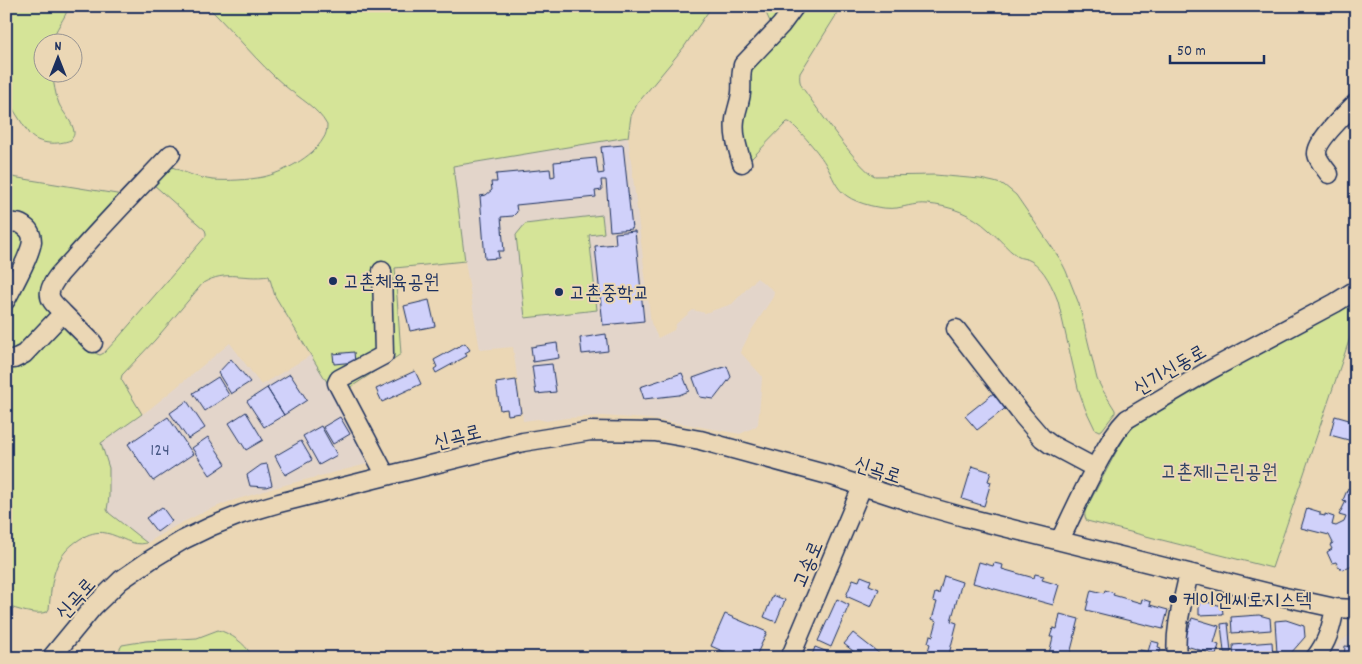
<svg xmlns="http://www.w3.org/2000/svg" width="1362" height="664" font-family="Dekko,'Poor Story',sans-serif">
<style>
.built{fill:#e3d5ca}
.green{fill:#d5e498;stroke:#788a7b}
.building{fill:#d0d1fa;stroke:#1b2f5e}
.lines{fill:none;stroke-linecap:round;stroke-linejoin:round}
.minor-casing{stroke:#1b2f5e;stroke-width:21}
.minor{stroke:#ebd7b5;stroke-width:18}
.poi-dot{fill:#1b2f5e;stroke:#ebd7b5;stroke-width:2}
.labels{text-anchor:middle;stroke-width:4;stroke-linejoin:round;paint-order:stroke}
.number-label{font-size:18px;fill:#485885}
.poi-label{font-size:20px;fill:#1b2f5e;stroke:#ebd7b5;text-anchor:start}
.street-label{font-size:20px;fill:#1b2f5e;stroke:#ebd7b5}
.park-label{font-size:20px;fill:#2e4164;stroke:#ebd7b5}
</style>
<rect width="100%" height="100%" fill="#ebd7b5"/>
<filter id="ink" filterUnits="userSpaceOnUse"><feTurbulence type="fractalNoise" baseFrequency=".02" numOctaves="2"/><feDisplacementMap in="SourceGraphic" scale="10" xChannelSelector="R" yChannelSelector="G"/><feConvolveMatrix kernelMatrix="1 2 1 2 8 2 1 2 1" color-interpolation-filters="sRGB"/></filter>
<g filter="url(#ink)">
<path class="built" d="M628 137 651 323 658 338 674 330 676 324 693 310 705 313 732 304 757 278 774 291 773 297 751 331 742 349 741 353 762 376V380L758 424 755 427 740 434 685 424 648 419 602 416 567 418 546 421 538 419 523 421 513 347 480 350 465 261 453 166Z
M230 343 261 385 311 355 336 397 371 463 281 486 228 502 206 511 175 526 147 543 109 513 107 510 109 497V468L100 443 151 408Z
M1356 634V658H1327L1338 644 1347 637Z"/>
<path class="green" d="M6 6H69C65 19 55 29 52 42H42V72L52 73C54 83 55 94 59 104 63 113 73 122 74 132 74 137 73 136 71 140 58 145 39 145 29 134L6 98Z
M207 6H736L715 7 710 9 684 47 637 104 631 116 628 137 453 166 465 261 395 268 401 354 336 397 275 296 269 276C243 280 227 269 203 283L155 340 122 375 121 379 142 414 101 443 109 468V497L107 510 109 513 147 543C132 547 121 536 106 533 97 531 88 534 80 539 53 556 52 580 49 609L47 612C34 616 18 609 6 606V176L123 195 49 279C58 296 83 352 100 355L104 353 118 338 206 236V233L205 230 154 185 170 166C184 172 197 178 213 180 228 181 248 180 263 177 282 173 313 157 323 139 326 135 327 130 327 125 317 107 300 99 285 86 257 62 234 32 207 6Z
M763 6H787L771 24Z
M802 6H839L835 17 800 73C799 80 800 84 804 90 815 105 861 172 875 176L935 175 980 179 994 182 1004 185 1016 195 1060 259 1066 271 1079 304 1097 379 1102 389 1115 410V413L1102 430 1099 431 1095 429 1085 408 1078 388 1058 301C1053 288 1044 268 1031 261 1027 258 1021 259 1017 256 1007 249 999 238 989 230 972 214 951 206 927 204 917 203 908 206 897 208 883 210 858 204 847 196 835 188 833 176 826 165 821 155 798 128 789 122H787L752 158H748L741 142 746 74Z
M602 215 604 233 589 235 597 310 525 318 516 235 525 224Z
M1356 301V320L1272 568 1087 521C1084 516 1084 513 1087 507L1115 454 1130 429 1251 358Z
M218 630C230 633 246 644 251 655L249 658H115L122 645 146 641 197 638Z"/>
<path class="building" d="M623 145 632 229 610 231 606 180H601L602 190 595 191 596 197 516 205 517 212 513 216 501 217 504 251H498L499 258 485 259 480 196 486 195 492 190 491 182H497L496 174 550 169 551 177 555 176 554 162 596 158 598 174 604 173 601 147Z
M635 231 644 321 603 325 595 246 616 244 615 233Z
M429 300 435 326 410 331 404 306Z
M606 334 608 351 582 354 580 338Z
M465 343 470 350 465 353 467 356 436 373 434 369 437 367 434 360Z
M557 343 559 358 533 362 531 347Z
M354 352 355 362 334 364 333 354Z
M231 359 250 382 231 394 218 373Z
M552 364 556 392 536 394 532 366Z
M727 366 731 377 714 399 700 397 693 378Z
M415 371 421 384 382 402 376 389Z
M682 373 689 391 679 395 644 399 640 387Z
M290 374 307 400 284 415 267 388Z
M218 377 229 395 205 411 193 393Z
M516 380 521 413 508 415 507 409 500 410 496 383Z
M267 388 284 415 264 427 247 401Z
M995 392 1007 407 977 430 965 416Z
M187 401 205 428 188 439 170 413Z
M246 412 263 440 246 450 229 423Z
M1335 416 1349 420V422L1354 424V422H1356V442L1330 435Z
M168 417 193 454 153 481 128 444Z
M340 417 350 434 333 444 323 427Z
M321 426 337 455 319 465 303 436Z
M208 437 226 464 210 475 192 448Z
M301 441 312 460 285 475 275 456Z
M267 464 272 485 266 487 250 486 247 475 261 465Z
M972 466 991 472 988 481 991 482 984 506 962 499Z
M1348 488 1356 492V563L1342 570 1340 567 1339 568 1336 562 1332 563 1327 552 1332 549 1330 545 1333 543 1329 535 1301 528 1307 508 1320 512V515L1325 516V514L1334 517 1332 525 1336 526 1344 522 1346 517 1339 515 1346 501 1343 500Z
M162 507 172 521 157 532 146 518Z
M979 562 993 566 994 563 1003 565 1002 569 1034 578 1035 574 1044 576 1042 580 1059 585 1053 605 973 583Z
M861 576 871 580 869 585 879 589 871 607 846 596 853 579 859 581Z
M944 576 962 582 951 621 957 623 948 658H926L930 644 928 643 930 635 933 636 937 621 932 619 937 602 933 601 935 593 939 594Z
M1091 590 1104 593 1105 590 1114 593 1113 595 1141 603 1142 599 1151 602 1150 605 1168 610 1163 629 1086 610Z
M773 595 785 600 776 622 764 617Z
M837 599 849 605 831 647 818 641Z
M1199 600 1222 606 1223 614 1199 615Z
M725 614 767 632 755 658H738L711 646Z
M1060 614 1079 619 1069 658H1048L1053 637H1050L1053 628 1057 629Z
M1259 615 1270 618 1271 630 1232 633 1231 617Z
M1192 618 1219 626 1214 643 1219 645 1216 655 1183 645Z
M1286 620 1304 626 1305 637 1291 653H1277L1275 621Z
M1228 623 1231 652H1224L1221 624Z
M853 633 881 655V658H862L844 644Z
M1151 641 1159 643 1158 647 1161 648 1158 658H1138L1140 650 1148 652Z
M1272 642 1273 657 1234 658 1233 645Z
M1345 646 1356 647V658H1344Z
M815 647 835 655 833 658H811Z"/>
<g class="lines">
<g class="minor-casing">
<path id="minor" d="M742 163C738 149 733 135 735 120 736 111 740 102 741 93 742 83 740 75 743 65L781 25 795 6
M1329 174C1325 168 1318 161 1317 154 1316 141 1347 112 1356 103
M6 224C12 222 20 222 25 227 30 230 32 236 32 241 31 254 13 286 6 300
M382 271 384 355 339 379 337 383 386 476
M63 313 93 343
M956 329 1023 416 1042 438 1050 444 1095 468
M6 359H14L24 354 63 313C57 306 48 301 50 291 53 278 67 267 75 257 106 222 139 188 171 154
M1060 540C1073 513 1086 484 1101 457 1109 443 1116 430 1127 419L1208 371 1335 303 1356 290
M51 658 93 607 121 580 150 560 183 540 212 526 242 514 279 503 386 476 523 442 591 431 655 432 700 440 832 476 911 502 964 517 1285 597 1335 608 1356 609
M790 658 862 487
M1177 658C1174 629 1183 601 1189 573
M1315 658C1328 641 1331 628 1335 608"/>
</g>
<use href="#minor" class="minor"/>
</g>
</g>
<g class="poi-dot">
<circle cx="333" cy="281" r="5"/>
<circle cx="559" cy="292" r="5"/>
<circle cx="1173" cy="599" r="5"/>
</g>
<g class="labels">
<g class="number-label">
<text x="160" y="455">124</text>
</g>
<g class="poi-label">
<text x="343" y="288">고촌체육공원</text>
<text x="569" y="299">고촌중학교</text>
<text x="1183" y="606">케이엔씨로지스텍</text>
</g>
<g class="street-label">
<text transform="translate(1169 369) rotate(-30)" y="7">신기신동로</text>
<text transform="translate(457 436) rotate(-14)" y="7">신곡로</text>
<text transform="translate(878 469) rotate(18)" y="7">신곡로</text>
<text transform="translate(807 564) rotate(-67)" y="7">고송로</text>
<text transform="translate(75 598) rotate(-48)" y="7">신곡로</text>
</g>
<g class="park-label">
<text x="1219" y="478">고촌제1근린공원</text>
</g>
</g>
<rect width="1362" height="664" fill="none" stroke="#ebd7b5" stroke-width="25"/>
<rect x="12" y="12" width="1337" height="639" fill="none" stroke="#1b2f5e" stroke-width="2" filter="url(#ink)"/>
<g transform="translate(58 58)"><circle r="24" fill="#ebd7b5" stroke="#989492"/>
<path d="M0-4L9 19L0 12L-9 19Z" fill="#1b2f5e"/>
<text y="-8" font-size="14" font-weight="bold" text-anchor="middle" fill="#1b2f5e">N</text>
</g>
<path d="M1170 55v8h94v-8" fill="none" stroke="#1b2f5e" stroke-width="2.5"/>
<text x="1177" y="55" font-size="15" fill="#1b2f5e" stroke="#ebd7b5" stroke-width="4" paint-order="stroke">50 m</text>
</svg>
